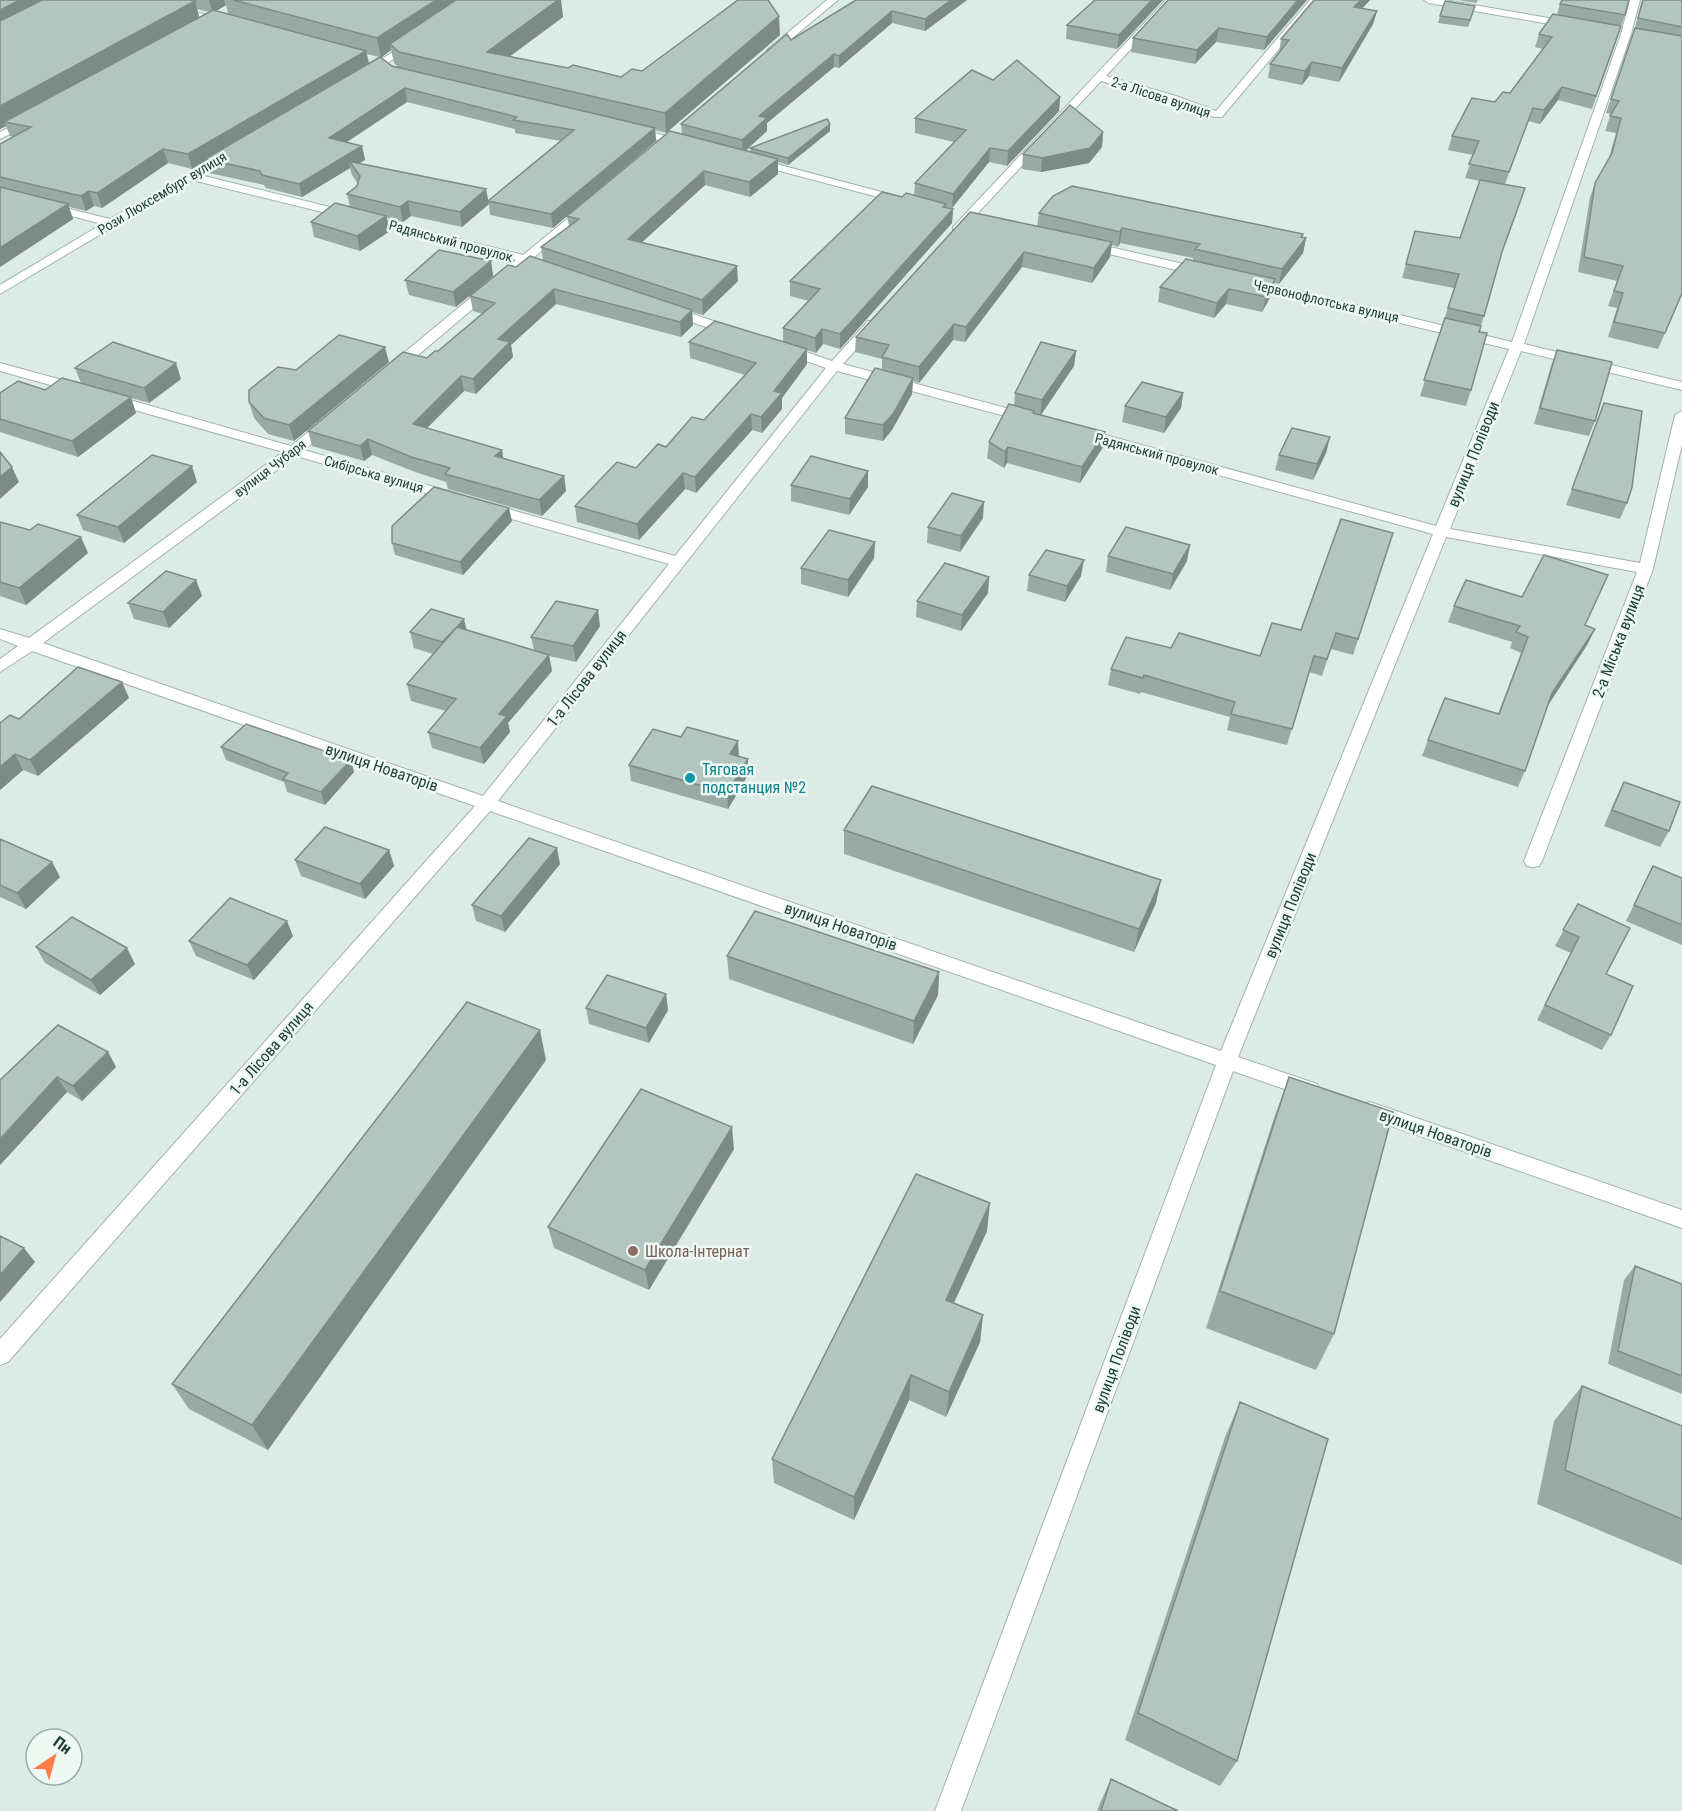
<svg xmlns="http://www.w3.org/2000/svg" width="1682" height="1811" font-family="'Roboto Condensed',sans-serif">
<style>
.lines{fill:none;stroke-linecap:round;stroke-linejoin:round}
.minor-casing{stroke:#a0b3ae;stroke-width:2}
.minor{fill:#fff;fill-rule:evenodd}
.wall{fill:#99aaa4;fill-rule:evenodd}
.shaded-wall{fill:#7d8b86}
.building{fill:#b2c6bf;stroke:#7d8b86;stroke-width:1.5}
.culture-dot{fill:#0f9aa8;stroke:#eef8f3;stroke-width:2}
.education-dot{fill:#8d6e63;stroke:#eef8f3;stroke-width:2}
.labels{text-anchor:middle;stroke-width:5;stroke-linejoin:round;paint-order:stroke}
.far-street-label{font-size:14px;fill:#1d3c36;stroke:#eef8f3}
.street-label{font-size:16px;fill:#1d3c36;stroke:#eef8f3}
.culture-label{font-size:16px;fill:#0d838f;stroke:#eef8f3;text-anchor:start}
.education-label{font-size:16px;fill:#785e54;stroke:#eef8f3;text-anchor:start}
</style>
<rect width="100%" height="100%" fill="#ddebe6"/>
<g class="lines">
<g class="minor-casing">
<path id="minor" d="M130 0H147L232 21 227 24Z
M827 0H838L773 54H767V50Z
M1166 0H1176L1106 76 1176 96 1216 111 1310 0H1320L1222 117H1214L1168 100 1101 81 961 231H953V227Z
M1424 0H1445L1572 22 1577 25 1572 28 1429 3Z
M1630 0H1640L1631 34 1524 344 1682 382V390L1521 351 1450 529 1640 563 1675 415 1682 411V444L1653 569 1542 861 1539 866 1533 867 1527 866 1524 861 1637 572 1446 537 1238 1057 1317 1084 1320 1090 1317 1096 1310 1098 1233 1071 961 1811H935L1216 1065 490 811 8 1362 0 1365V1339L475 806 32 651 0 672V659L18 646 0 639V629L29 638 283 452 106 402 104 399 106 396H116L291 446 323 420H333L335 423 333 426 304 450 459 494 461 497 454 501 296 456 43 643 483 796 669 564 484 511 482 508 484 505H494L675 556 826 368 781 352 779 349 781 346H789L832 361 868 321H876L878 324 876 327 843 364 1032 415 1034 418 1027 422 837 371 498 801 1221 1051 1433 534 1077 436 1075 433 1082 429 1087 430 1436 526 1509 349 1249 287 1243 283 1249 279 1512 342 1621 34Z
M410 41 418 43 369 75 360 73Z
M28 118 32 119V123L0 139V132Z
M631 127 690 142 691 144 686 147 627 132V128Z
M228 151 232 152V156L200 175 523 255 583 206H591L593 208 532 259 550 265V271H542L526 264 515 271 509 267 516 260 506 257 192 180 0 294V285L102 224 45 209V205L49 204 110 219Z
M754 158 908 199 910 201 904 204 750 163 749 161Z
M1088 242 1201 268 1207 272 1201 276 1084 248V244Z
M490 284 496 288 494 291 398 372H388L387 369 388 366 486 285Z
M672 307 737 329 739 332 733 336 729 335 668 314 666 311 668 308Z
M0 363 84 386 86 389 79 393 0 371Z
M1370 1102 1682 1210V1228L1363 1116 1360 1110 1363 1104Z"/>
</g>
<use href="#minor" class="minor"/>
</g>
<path class="wall" d="M0 0H561L563 17 510 56 568 68 621 77 780 35 666 133 655 130 656 141 553 228 490 215 489 204 462 227 411 216 403 222 387 218 390 231 360 251 314 237 311 222 350 207 347 194 357 186 358 184 352 175 350 168 302 197 266 188 264 185 209 173 206 161 192 169 168 163 102 208 94 206 86 211 69 207 73 219 0 267V144L13 137 10 136 6 126 0 129ZM226 5 228 14 216 11ZM197 9 209 12 199 17ZM391 50 394 63 399 68 392 66 381 57ZM367 54 379 57 369 63ZM407 102 515 129V133L561 141 488 201 359 163 365 160 362 146 346 142Z
M856 0H967L925 31 892 23 839 68 834 67 767 123V131L745 151 751 152 750 148 830 124V131L788 165 778 162V174L750 197 705 185 642 242 738 281 703 315 692 312 693 325 681 337 556 304 511 345 513 357 476 394 464 391 427 428 502 450 503 458 564 476 566 491 542 516 448 489 446 482 415 472 372 455 364 461 312 446 308 431 438 351 483 314 473 311 470 296 516 267 543 260 541 247 569 226 567 216 682 134 681 124 791 40Z
M1163 0 1117 49 1066 39 1067 25Z
M1168 0H1307L1264 50 1216 42 1195 64 1131 52 1133 38Z
M1314 0H1370L1362 8 1377 11 1373 24 1339 82 1309 76 1302 85 1268 78 1270 64 1279 53 1281 39Z
M1458 0H1478L1476 3Z
M1642 0H1682V294L1658 349 1608 337 1617 308 1608 306 1617 281 1578 272 1590 197 1595 183 1609 158 1616 133 1605 131 1611 114 1606 113 1634 31Z
M1560 4 1625 15 1592 109 1558 100 1540 124 1528 121 1505 184 1500 259 1481 326 1471 390 1466 406 1420 396 1454 288 1402 278 1406 264 1460 238 1480 181 1465 178 1473 155 1448 150 1452 136 1495 102 1510 93 1543 49 1535 47 1539 34 1557 14Z
M1473 13 1468 27 1438 23 1440 16Z
M993 80 1060 97 1059 111 1007 166 989 162 952 208 946 207V208L953 209 952 223 840 349 823 344 816 353 807 350V364L782 398V409L762 433 752 430 696 493 685 489 639 540 577 522 575 506 636 468 704 420 745 375 690 358 689 342 783 341V328L809 301 790 296V281L902 197 914 195 915 183 954 142 915 133V118Z
M1103 132 1102 147 1089 163 1041 172 1022 169 1023 154Z
M1039 213 1306 238 1303 253 1279 284 1274 283 1272 294 1262 312 1226 304 1214 318 1158 302 1160 287 1193 260V258L1120 243 1118 247 1112 245 1110 257 1092 283 1022 267 965 342 953 340 919 383 913 381 912 394 892 430 883 441 845 434V418L882 370V359L855 352 856 337 1037 226Z
M491 261 493 276 456 307 409 295 405 280Z
M1557 350 1595 421 1589 436 1534 424 1551 366Z
M1076 351 1074 366 1041 415 1105 432 1103 447 1080 483 1007 463 1004 468 987 458 989 442 1014 406 1015 393Z
M389 362 294 441 268 434 254 418 249 402 296 370Z
M75 368 181 379 149 403 131 398 136 413 78 457 0 432V393L45 390 81 383Z
M1183 393 1181 408 1164 433 1122 422 1125 406Z
M1598 419 1627 503 1620 519 1566 505Z
M1330 437 1326 453 1313 480 1275 470 1279 455Z
M197 482 124 543 83 530 77 515Z
M791 485 868 487 849 515 791 501Z
M983 518 960 552 927 543 928 527Z
M512 521 463 575 395 555 392 543Z
M0 522 88 553 26 605 0 596Z
M875 542 874 558 848 597 801 584V568Z
M1388 549 1353 655 1331 649 1322 676 1309 672 1287 745 1227 730 1230 717 1141 692 1140 694 1108 685 1111 669 1171 648 1260 656 1301 630Z
M1108 556 1187 561 1170 590 1106 572Z
M1029 575 1081 576 1065 602 1027 591Z
M989 577 988 593 961 631 916 617 917 601Z
M196 580 202 596 169 628 134 619 128 603Z
M1454 606 1585 625 1595 629 1587 645 1548 705 1525 771 1518 787 1422 756 1428 740 1498 714 1521 653 1510 648 1512 642 1448 622Z
M600 626 576 662 549 656 552 671 508 723 510 732 484 764 432 748 428 732 446 711 411 701 407 684 433 654 414 648 410 632 466 630 534 650 531 637Z
M122 682 129 698 38 776 23 770 0 790 19 719Z
M221 747 354 772 325 805 287 792 284 782 226 760Z
M739 757 748 759V775L728 809 631 781 629 765Z
M1624 782 1669 831 1660 847 1604 826 1616 798Z
M844 830 1156 903 1134 952 844 854Z
M0 839 52 862 60 877 26 909 0 897Z
M389 850 394 866 365 899 301 876 295 860Z
M560 864 505 932 476 921 472 905Z
M1653 866 1682 878V945L1626 921Z
M1578 904 1606 974 1611 1035 1602 1050 1537 1020 1571 953 1555 946Z
M293 936 254 980 196 956 189 941Z
M36 947 135 964 100 995 45 963Z
M727 956 939 972 938 995 913 1044 729 979Z
M666 994 668 1010 649 1043 589 1024 586 1008Z
M108 1052 116 1067 82 1101 67 1092 0 1165V1080Z
M546 1060 268 1450 189 1409 172 1384Z
M1289 1077 1334 1334 1316 1370 1206 1328 1274 1118Z
M734 1149 649 1290 554 1248 548 1227Z
M987 1231 954 1303 983 1315 980 1342 946 1417 909 1400 854 1520 774 1483 772 1459Z
M1635 1266 1682 1284V1394L1608 1364 1624 1280Z
M1582 1386 1682 1426V1565L1537 1504 1554 1421Z
M1240 1402 1237 1761 1220 1786 1125 1740 1225 1437Z
M1111 1779 1178 1811H1097L1100 1803Z"/>
<path class="shaded-wall" d="M20 0H62L0 32V10Z
M209 0H224L226 5 213 13Z
M436 0H467L390 44 391 50 381 58 377 38Z
M543 0H561L563 17 490 71 487 52Z
M951 0H967L925 31V19Z
M1152 0H1163L1117 49 1119 35Z
M1298 0H1307L1264 50 1267 37Z
M1361 0H1370L1351 21 1354 7Z
M195 1 200 20 4 122 6 126 0 129V106Z
M892 11V23L839 68V56Z
M1377 11 1373 24 1339 82 1342 68Z
M779 16 780 35 666 133 665 113Z
M1219 28 1216 42 1195 64 1197 50Z
M366 51 369 65 205 159 206 161 192 169 188 154Z
M834 54V67L767 123V131L743 153 742 140 759 116Z
M1312 62 1309 76 1302 85 1305 71Z
M1562 87 1558 100 1540 124 1544 110Z
M405 88 407 102 332 152 329 138Z
M1060 97 1059 111 1007 166 1008 151Z
M830 124V131L788 165V158Z
M655 128 656 141 553 228 551 214Z
M1103 132 1102 147 1089 163 1041 172 1042 158Z
M362 146 365 160 353 167 349 161 350 168 302 197 299 184Z
M990 148 989 162 952 208 953 194Z
M163 149 168 163 102 208 97 193Z
M778 159V174L750 197 749 182Z
M704 171 705 185 629 254 628 239Z
M486 189 489 204 462 227 460 212Z
M89 191 94 206 86 211 81 196Z
M408 201 411 216 403 222 400 207Z
M68 204 73 219 0 267V248Z
M946 204 945 218 953 209 952 223 840 349V334Z
M386 216 390 231 360 251 357 236Z
M1122 228 1120 243 1118 247 1120 232Z
M1303 234 1301 245 1306 238 1303 253 1279 284 1282 269Z
M1112 242 1110 257 1092 283 1094 268Z
M1024 252 1022 267 965 342 966 327Z
M491 261 493 276 456 307 453 292Z
M737 266 738 281 703 315 702 300Z
M1275 279 1272 294 1262 312 1266 297Z
M554 289 556 304 511 345 513 357 476 394 473 379 498 339Z
M1229 289 1226 304 1214 318 1217 303Z
M692 310 693 325 681 337 680 322Z
M954 324 953 340 919 383V367Z
M822 329 823 344 816 353 815 338Z
M385 347 389 362 294 441 289 425Z
M807 349V364L782 398V409L762 433 761 417 774 391Z
M1076 351 1074 366 1040 416 1042 400Z
M176 363 181 379 149 403 144 388Z
M461 376 464 391 416 439 413 424Z
M913 378 912 394 892 430 883 441V425Z
M1183 393 1181 408 1164 433 1166 417Z
M131 397 136 413 78 457 72 441Z
M751 414 752 430 696 493 695 477Z
M1105 432 1103 447 1080 483 1082 467Z
M1330 437 1326 453 1313 480 1317 464Z
M368 439 372 455 364 461 360 446Z
M1008 447 1007 463 1004 468 1005 452Z
M502 450 504 465 495 456Z
M192 466 197 482 124 543 118 527Z
M12 467 19 482 0 499V477Z
M868 471V487L849 515 850 499Z
M683 473 685 489 639 540 637 524Z
M564 476 566 491 542 516 539 500Z
M984 502 983 518 960 552 961 536Z
M509 508 512 521 463 575 460 562Z
M81 537 88 553 26 605 19 588Z
M875 542 874 558 848 597V580Z
M1190 545 1187 561 1170 590 1173 574Z
M1084 560 1081 576 1065 602 1067 586Z
M989 577 988 593 961 631 962 615Z
M196 580 202 596 169 628 163 612Z
M598 610 600 626 576 662 573 646Z
M464 619 468 635 457 627Z
M1595 629 1587 645 1545 710 1552 693Z
M549 655 552 671 508 723 510 732 484 764 480 748 499 714Z
M122 682 129 698 38 776 30 760Z
M738 741 739 757 730 754Z
M15 754 23 770 0 790V767Z
M748 759V775L728 809 727 793Z
M351 760 354 772 325 805 321 792Z
M557 848 560 864 505 932 501 916Z
M389 850 394 866 365 899 360 884Z
M52 862 60 877 26 909 17 893Z
M1161 880 1156 903 1134 952 1139 929Z
M287 921 293 936 254 980 247 965Z
M127 948 135 964 100 995 91 980Z
M939 972 938 995 913 1044 914 1021Z
M666 994 668 1010 649 1043 646 1028Z
M540 1030 546 1060 268 1450 252 1425Z
M108 1052 116 1067 82 1101 73 1086Z
M57 1077 67 1092 0 1165V1139Z
M732 1127 734 1149 649 1290 645 1270Z
M990 1203 987 1231 943 1326 946 1300Z
M24 1248 35 1262 0 1302V1275Z
M983 1315 980 1342 946 1417 949 1392Z
M911 1375 909 1400 854 1520V1497Z"/>
<path class="building" d="M0 0H20L0 10Z
M42 0H190L195 1 0 106V21Z
M233 0H436L377 38Z
M456 0H558L487 52 568 68 573 65 621 77 632 69 642 71 738 0H768L779 16 665 113 399 52 390 44Z
M856 0H951L925 19 892 11 839 56 834 54 759 116 767 118 742 140 681 124 787 34 791 40Z
M1095 0H1152L1119 35 1067 25Z
M1168 0H1298L1267 37 1219 28 1197 50 1133 38Z
M1314 0H1361L1354 7 1377 11 1342 68 1312 62 1305 71 1270 64 1289 40 1281 39Z
M1562 0H1629L1625 15 1560 4Z
M1643 0H1682V27L1638 18Z
M1445 1 1475 6 1470 20 1440 16Z
M213 10 366 51 188 154 163 149 97 193 89 191 81 196 0 177V144L31 127 4 122Z
M1553 14 1621 26 1596 96 1562 87 1544 110 1533 108 1509 172 1469 164 1479 141 1452 136 1472 98 1495 102 1503 92 1510 93 1552 37 1539 34Z
M1635 28 1682 36V293L1665 333 1614 322 1623 293 1614 291 1623 266 1584 257 1595 183 1612 153 1621 118 1610 116 1619 101 1611 99Z
M380 57 392 66 655 128 551 214 488 201 574 130 513 120 517 117 405 88 329 138 362 146 299 184 262 175 260 171 205 159Z
M1017 60 1060 97 1008 151 990 148 953 194 915 183 966 130 915 118 972 70 993 80Z
M1070 105 1103 132 1090 148 1042 158 1023 154Z
M827 119 830 124 788 158 750 148Z
M670 131 778 159 749 182 704 171 628 239 737 266 702 300 541 247 579 219 567 216Z
M349 161 362 164 486 189 460 212 408 201 400 207 347 194 357 186 360 176Z
M1480 180 1525 188 1502 252 1484 316 1448 308 1459 274 1406 264 1415 231 1460 238Z
M1072 186 1303 234 1301 237 1306 238 1282 269 1195 249 1200 244 1122 228 1120 232 1039 213 1053 196Z
M0 187 68 204 0 248Z
M882 192 902 197 906 193 946 204 943 207 953 209 840 334 822 329 815 338 783 328 820 289 790 281Z
M335 203 386 216 357 236 311 222Z
M970 212 1112 242 1094 268 1024 252 966 327 954 324 919 367 882 357 889 345 856 337Z
M439 250 491 261 453 292 405 280Z
M530 256 692 310 680 322 554 289 498 339 510 342 473 379 461 376 413 424 502 450 495 456 564 476 539 500 445 474 450 468 411 457 368 439 360 446 308 431 403 352 427 358 435 351H438L495 303 470 296 508 265 516 267Z
M1186 259 1275 279 1266 297 1229 289 1217 303 1160 287Z
M1445 318 1481 326 1479 332 1487 333 1471 390 1424 380Z
M715 321 807 349 774 391 782 393 761 417 751 414 695 477 683 473 637 524 575 506 617 462 636 468 658 444 666 447 692 417 704 420 756 363 689 342Z
M339 335 385 347 289 425 264 418 249 402V390L278 367 296 370Z
M113 342 176 363 144 388 75 368Z
M1041 342 1076 351 1042 400 1015 393Z
M1557 350 1612 362 1595 421 1540 408Z
M875 368 913 378 893 414 883 425 845 418Z
M62 378 131 397 72 441 0 419V393L18 381 45 390Z
M1142 382 1183 393 1166 417 1125 406Z
M1604 403 1642 411 1632 487 1627 503 1572 489Z
M1009 404 1034 411 1033 413 1105 432 1082 467 1008 447 1005 452 989 442Z
M1292 428 1330 437 1317 464 1279 455Z
M0 452 12 467 0 477Z
M152 455 192 466 118 527 77 515Z
M811 456 868 471 850 499 791 485Z
M434 487 509 508 460 562 392 543V526Z
M952 493 984 502 961 536 928 527Z
M1341 519 1393 533 1358 639 1336 633 1327 659 1314 656 1292 729 1231 714 1235 702 1144 675 1143 678 1111 669 1126 637 1171 648 1179 633 1260 656 1272 623 1301 630Z
M0 522 30 530 38 524 81 537 19 588 0 582Z
M1126 527 1190 545 1173 574 1108 556Z
M829 530 875 542 848 580 801 568Z
M1046 550 1084 560 1067 586 1029 575Z
M1544 555 1608 575 1585 625 1595 629 1552 693 1525 771 1428 740 1445 698 1499 714 1528 637 1516 632 1520 626 1454 606 1466 580 1522 597Z
M945 563 989 577 962 615 917 601Z
M166 571 196 580 163 612 128 603Z
M556 601 598 610 573 646 531 637Z
M431 609 464 619 457 627 549 655 499 714 507 716 480 748 428 732 456 699 407 684 457 627 442 642 410 632Z
M78 667 122 682 30 760 15 754 0 767V723L10 715 19 719Z
M246 724 351 760 321 792 283 779 288 773 221 747Z
M687 727 738 741 730 754 748 759 727 793 629 765 653 729 681 737Z
M1624 782 1680 802 1669 831 1612 810Z
M872 786 1161 880 1139 929 844 830Z
M325 827 389 850 360 884 295 860Z
M529 838 557 848 501 916 472 905Z
M0 839 52 862 17 893 0 885Z
M1653 866 1682 878V925L1634 905Z
M230 898 287 921 247 965 189 941Z
M1578 904 1630 928 1606 974 1633 986 1611 1035 1545 1005 1579 937 1563 930Z
M755 911 939 972 914 1021 727 956Z
M72 917 127 948 91 980 36 947Z
M607 975 666 994 646 1028 586 1008Z
M467 1002 540 1030 252 1425 172 1384Z
M58 1025 108 1052 73 1086 57 1077 0 1139V1080Z
M1289 1077 1393 1112 1334 1334 1220 1291Z
M641 1089 732 1127 645 1270 548 1227Z
M916 1174 990 1203 946 1300 983 1315 949 1392 911 1375 854 1497 772 1459Z
M0 1236 24 1248 0 1275Z
M1635 1266 1682 1284V1376L1618 1351Z
M1582 1386 1682 1426V1519L1565 1470Z
M1240 1402 1328 1439 1237 1761 1138 1713Z
M1111 1779 1178 1811H1101Z"/>
<circle class="culture-dot" cx="690" cy="778" r="6"/>
<circle class="education-dot" cx="633" cy="1251" r="6"/>
<g class="labels">
<g class="far-street-label">
<text transform="translate(1161 97) rotate(18)" y="5">2-а Лісова вулиця</text>
<text transform="translate(162 193) rotate(-31)" y="5">Рози Люксембург вулиця</text>
<text transform="translate(451 241) rotate(15)" y="5">Радянський провулок</text>
<text transform="translate(1326 301) rotate(13)" y="5">Червонофлотська вулиця</text>
<text transform="translate(1157 454) rotate(15)" y="5">Радянський провулок</text>
<text transform="translate(270 468) rotate(-37)" y="5">вулиця Чубаря</text>
<text transform="translate(374 474) rotate(16)" y="5">Сибірська вулиця</text>
</g>
<g class="street-label">
<text transform="translate(1473 454) rotate(-68)" y="6">вулиця Поліводи</text>
<text transform="translate(1618 641) rotate(-69)" y="6">2-а Міська вулиця</text>
<text transform="translate(586 678) rotate(-52)" y="6">1-а Лісова вулиця</text>
<text transform="translate(382 767) rotate(19)" y="6">вулиця Новаторів</text>
<text transform="translate(1290 905) rotate(-68)" y="6">вулиця Поліводи</text>
<text transform="translate(841 926) rotate(19)" y="6">вулиця Новаторів</text>
<text transform="translate(271 1048) rotate(-49)" y="6">1-а Лісова вулиця</text>
<text transform="translate(1436 1133) rotate(19)" y="6">вулиця Новаторів</text>
<text transform="translate(1116 1359) rotate(-70)" y="6">вулиця Поліводи</text>
</g>
<g class="culture-label">
<text x="702" y="775">Тяговая<tspan x="702" dy="18">подстанция №2</tspan></text>
</g>
<g class="education-label">
<text x="645" y="1257">Школа-Інтернат</text>
</g>
</g>
<g transform="translate(54 1757) rotate(36)"><circle r="28" fill="#eef8f3" stroke="#9aada7" stroke-width="1.5"/>
<path d="M0-4.5L10 22L0 15L-10 22Z" fill="#ff7e47"/>
<text y="-9" font-size="16" font-weight="bold" text-anchor="middle" fill="#1d3c36">Пн</text>
</g>
</svg>
